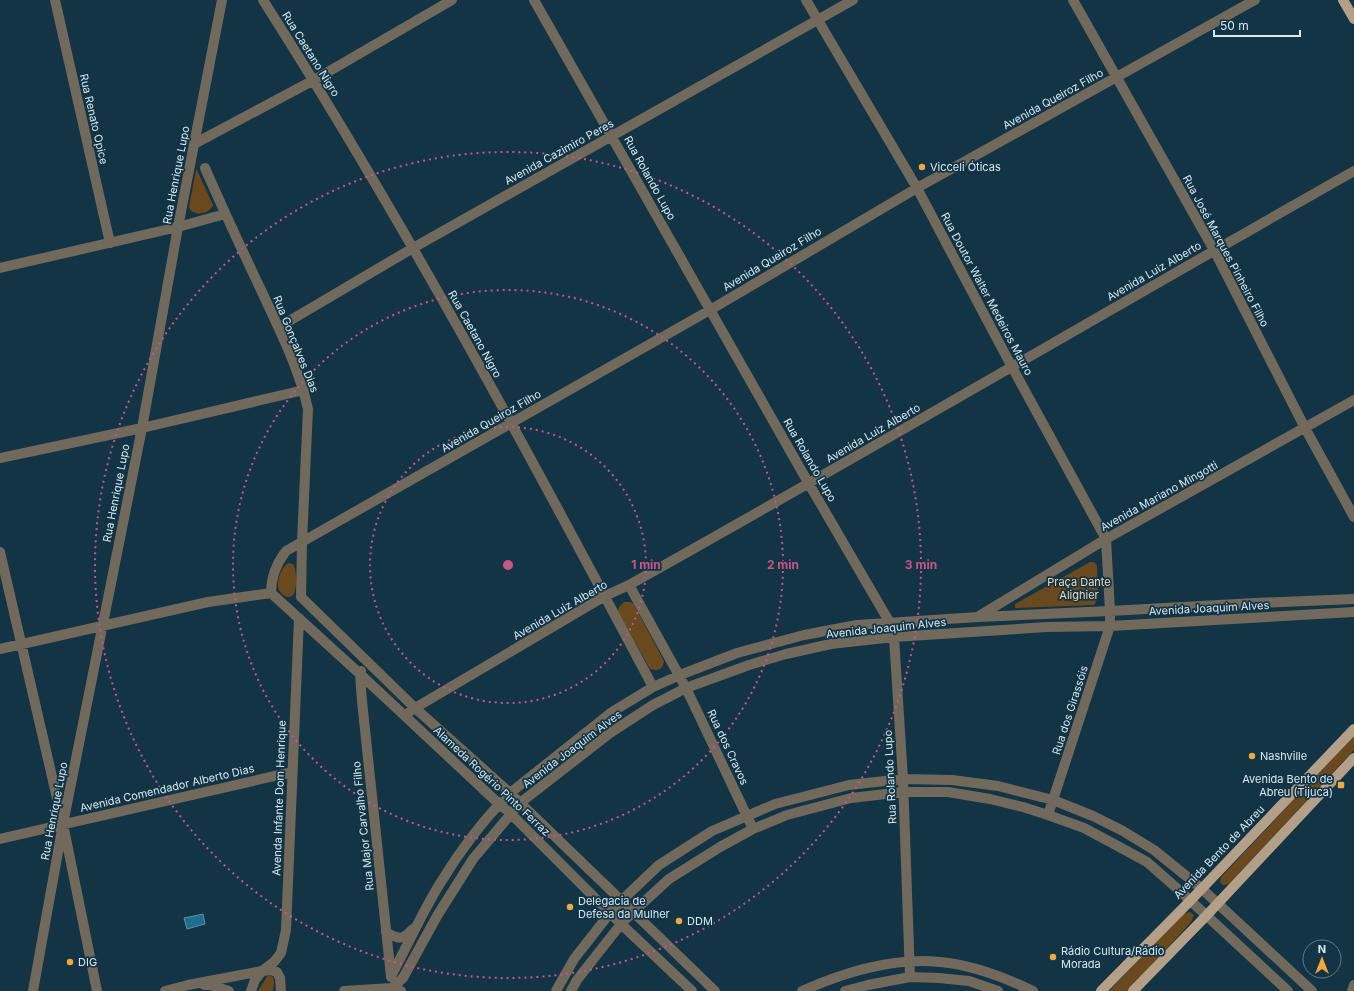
<svg xmlns="http://www.w3.org/2000/svg" width="1354" height="991" font-family="Inter,sans-serif">
<style>
.green{fill:#69491d}
.water{fill:#216d8e;stroke:#5792ac}
.lines{fill:none;stroke-linecap:round;stroke-linejoin:round}
.minor{stroke:#72695d;stroke-width:10}
.major{stroke:#b4a088;stroke-width:10}
.ring{fill:none;stroke:#c85688;stroke-width:2;stroke-dasharray:2 4}
.poi-dot{fill:#efa73e;stroke:#123444;stroke-width:1.5}
.labels{text-anchor:middle;stroke-width:3.5;stroke-linejoin:round;paint-order:stroke}
.street-label{font-size:11px;fill:#d6e8f2;stroke:#123444}
.poi-label{font-size:11px;fill:#d6e8f2;stroke:#123444;text-anchor:start}
.park-label{font-size:11px;fill:#f5d8b5;stroke:#123444}
.centre{fill:#c85688;stroke:#123444;stroke-width:2}
.ring-label{font-size:12px;text-anchor:middle;font-weight:bold;fill:#c85688;stroke:#123444;stroke-width:3.5;stroke-linejoin:round;paint-order:stroke}
</style>
<rect width="100%" height="100%" fill="#123444"/>
<path class="green" d="M196 170H197L213 205C210 213 198 216 191 211L189 207Z
M1090 562H1094L1097 565 1098 599 1094 605 1015 608V604Z
M288 563 293 564C297 569 298 591 292 596 290 597 289 597 286 597 284 595 280 593 279 590 275 582 282 567 288 563Z
M624 602H630L633 603 664 661C663 669 658 672 650 669L618 611 619 607Z
M1354 736V750L1229 884 1223 885 1220 882 1221 877Z
M1190 912 1194 915 1191 922 1128 991H1109L1183 914Z
M268 975 273 977 274 982 273 991H258Z"/>
<path class="water" d="M203 914 205 924 187 929 184 918Z"/>
<g class="lines">
<path class="minor" d="M55 0 110 243
M263 0C405 223 530 455 653 687
M534 0 809 484 890 623 894 637 903 779 910 977
M806 0 917 188 1012 367 1106 539 1110 611V626L1048 815
M1073 0 1214 250 1305 428 1354 517
M194 144 314 80 452 0
M205 168C223 209 242 250 261 290 279 329 299 368 308 409L302 542 301 597
M0 268 178 227 225 214
M279 327 413 248 853 0
M0 458 142 428 304 390
M0 552 63 824 97 991
M629 585 686 688 753 829
M271 593C271 577 276 564 286 551L710 310 917 188 1255 0
M271 593 360 674 499 804 510 813 621 924 692 991
M301 597 415 708 510 793 715 991
M979 616 1106 539 1354 400
M0 649 208 602 271 593
M361 671 360 674 362 701 391 977
M405 715 415 708 605 596 629 585C872 449 1112 308 1354 171
M0 839 292 772
M386 932C399 940 402 940 413 929
M391 976C408 945 422 912 441 882 460 851 484 819 510 793L612 712 653 687 680 675 737 653 804 635 857 625 978 617 1110 611 1255 603 1354 599
M204 985H210L229 991
M392 988 403 978 437 916 473 859 520 803 610 733 653 705 686 688 749 665 786 654 831 644 894 637 1047 627 1110 626 1354 612
M33 991 63 824 142 428 178 227 222 0
M165 991 188 985 262 971 274 962 281 953 286 930 299 618
M251 991 255 980 262 971 270 970 277 972 280 978 281 991
M344 991 392 988 401 991
M556 991 574 959 610 913 621 901 659 865 712 831 775 804 849 785 903 779 952 780 998 786 1053 800 1093 816 1123 831 1154 850 1201 888 1312 991
M571 991 577 980 621 924 633 912 669 879 720 847 753 829 787 815 851 798 903 792H948L990 799 1023 807 1048 815 1084 828 1114 844 1147 862 1180 891 1288 991
M802 991C845 972 893 957 940 962 973 965 1004 977 1033 991
M845 991 868 985 910 977 939 978 969 981 998 991
M1352 991 1354 985"/>
<path class="major" d="M1343 0 1354 19
M1101 991 1190 901 1354 729
M1133 991 1206 916 1354 758"/>
</g>
<g class="ring">
<circle cx="508" cy="565" r="138"/>
<circle cx="508" cy="565" r="275"/>
<circle cx="508" cy="565" r="413"/>
</g>
<g class="poi-dot">
<circle cx="922" cy="167" r="4"/>
<circle cx="1252" cy="756" r="4"/>
<rect x="1337" y="781" width="8" height="8" rx="2"/>
<circle cx="570" cy="907" r="4"/>
<circle cx="679" cy="921" r="4"/>
<circle cx="1053" cy="957" r="4"/>
<circle cx="70" cy="962" r="4"/>
</g>
<g class="labels">
<g class="street-label">
<text transform="translate(311 54) rotate(58)" y="4">Rua Caetano Nigro</text>
<text transform="translate(1053 99) rotate(-29)" y="4">Avenida Queiroz Filho</text>
<text transform="translate(94 119) rotate(77)" y="4">Rua Renato Opice</text>
<text transform="translate(559 152) rotate(-29)" y="4">Avenida Cazimiro Peres</text>
<text transform="translate(176 175) rotate(-79)" y="4">Rua Henrique Lupo</text>
<text transform="translate(650 178) rotate(61)" y="4">Rua Rolando Lupo</text>
<text transform="translate(1226 251) rotate(62)" y="4">Rua José Marques Pinheiro Filho</text>
<text transform="translate(772 259) rotate(-31)" y="4">Avenida Queiroz Filho</text>
<text transform="translate(1154 271) rotate(-30)" y="4">Avenida Luiz Alberto</text>
<text transform="translate(987 294) rotate(62)" y="4">Rua Doutor Walter Medeiros Mauro</text>
<text transform="translate(475 334) rotate(61)" y="4">Rua Caetano Nigro</text>
<text transform="translate(296 344) rotate(68)" y="4">Rua Gonçalves Dias</text>
<text transform="translate(491 421) rotate(-30)" y="4">Avenida Queiroz Filho</text>
<text transform="translate(873 433) rotate(-30)" y="4">Avenida Luiz Alberto</text>
<text transform="translate(810 460) rotate(60)" y="4">Rua Rolando Lupo</text>
<text transform="translate(116 493) rotate(-79)" y="4">Rua Henrique Lupo</text>
<text transform="translate(1159 496) rotate(-29)" y="4">Avenida Mariano Mingotti</text>
<text transform="translate(1209 608) rotate(-3)" y="4">Avenida Joaquim Alves</text>
<text transform="translate(560 610) rotate(-30)" y="4">Avenida Luiz Alberto</text>
<text transform="translate(886 628) rotate(-6)" y="4">Avenida Joaquim Alves</text>
<text transform="translate(1070 710) rotate(-72)" y="4">Rua dos Girassóis</text>
<text transform="translate(728 747) rotate(65)" y="4">Rua dos Cravos</text>
<text transform="translate(572 749) rotate(-37)" y="4">Avenida Joaquim Alves</text>
<text transform="translate(890 777) rotate(-93)" y="4">Rua Rolando Lupo</text>
<text transform="translate(492 781) rotate(43)" y="4">Alameda Rogério Pinto Ferraz</text>
<text transform="translate(167 788) rotate(-13)" y="4">Avenida Comendador Alberto Dias</text>
<text transform="translate(279 798) rotate(-88)" y="4">Avenda Infante Dom Henrique</text>
<text transform="translate(54 811) rotate(-79)" y="4">Rua Henrique Lupo</text>
<text transform="translate(363 826) rotate(-96)" y="4">Rua Major Carvalho Filho</text>
<text transform="translate(1219 852) rotate(-46)" y="4">Avenida Bento de Abreu</text>
</g>
<g class="poi-label">
<text x="930" y="171">Vicceli Óticas</text>
<text x="1260" y="760">Nashville</text>
<text x="1333" y="783" text-anchor="end">Avenida Bento de<tspan x="1333" dy="13">Abreu (Tijuca)</tspan></text>
<text x="578" y="905">Delegacia de<tspan x="578" dy="13">Defesa da Mulher</tspan></text>
<text x="687" y="925">DDM</text>
<text x="1061" y="955">Rádio Cultura/Rádio<tspan x="1061" dy="13">Morada</tspan></text>
<text x="78" y="966">DIG</text>
</g>
<g class="park-label">
<text x="1079" y="586">Praça Dante<tspan x="1079" dy="13">Alighier</tspan></text>
</g>
</g>
<circle cx="508" cy="565" r="6" class="centre"/>
<g class="ring-label">
<text x="646" y="569">1 min</text>
<text x="783" y="569">2 min</text>
<text x="921" y="569">3 min</text>
</g>
<g transform="translate(1322 959)"><circle r="19" fill="#123444" stroke="#607c8a"/>
<path d="M0-3L7 15L0 10L-7 15Z" fill="#efa73e"/>
<text y="-6" font-size="11" font-weight="bold" text-anchor="middle" fill="#d6e8f2">N</text>
</g>
<path d="M1214 30v6h86v-6" fill="none" stroke="#d6e8f2" stroke-width="2"/>
<text x="1220" y="30" font-size="12" fill="#d6e8f2" stroke="#123444" stroke-width="3" paint-order="stroke">50 m</text>
</svg>
